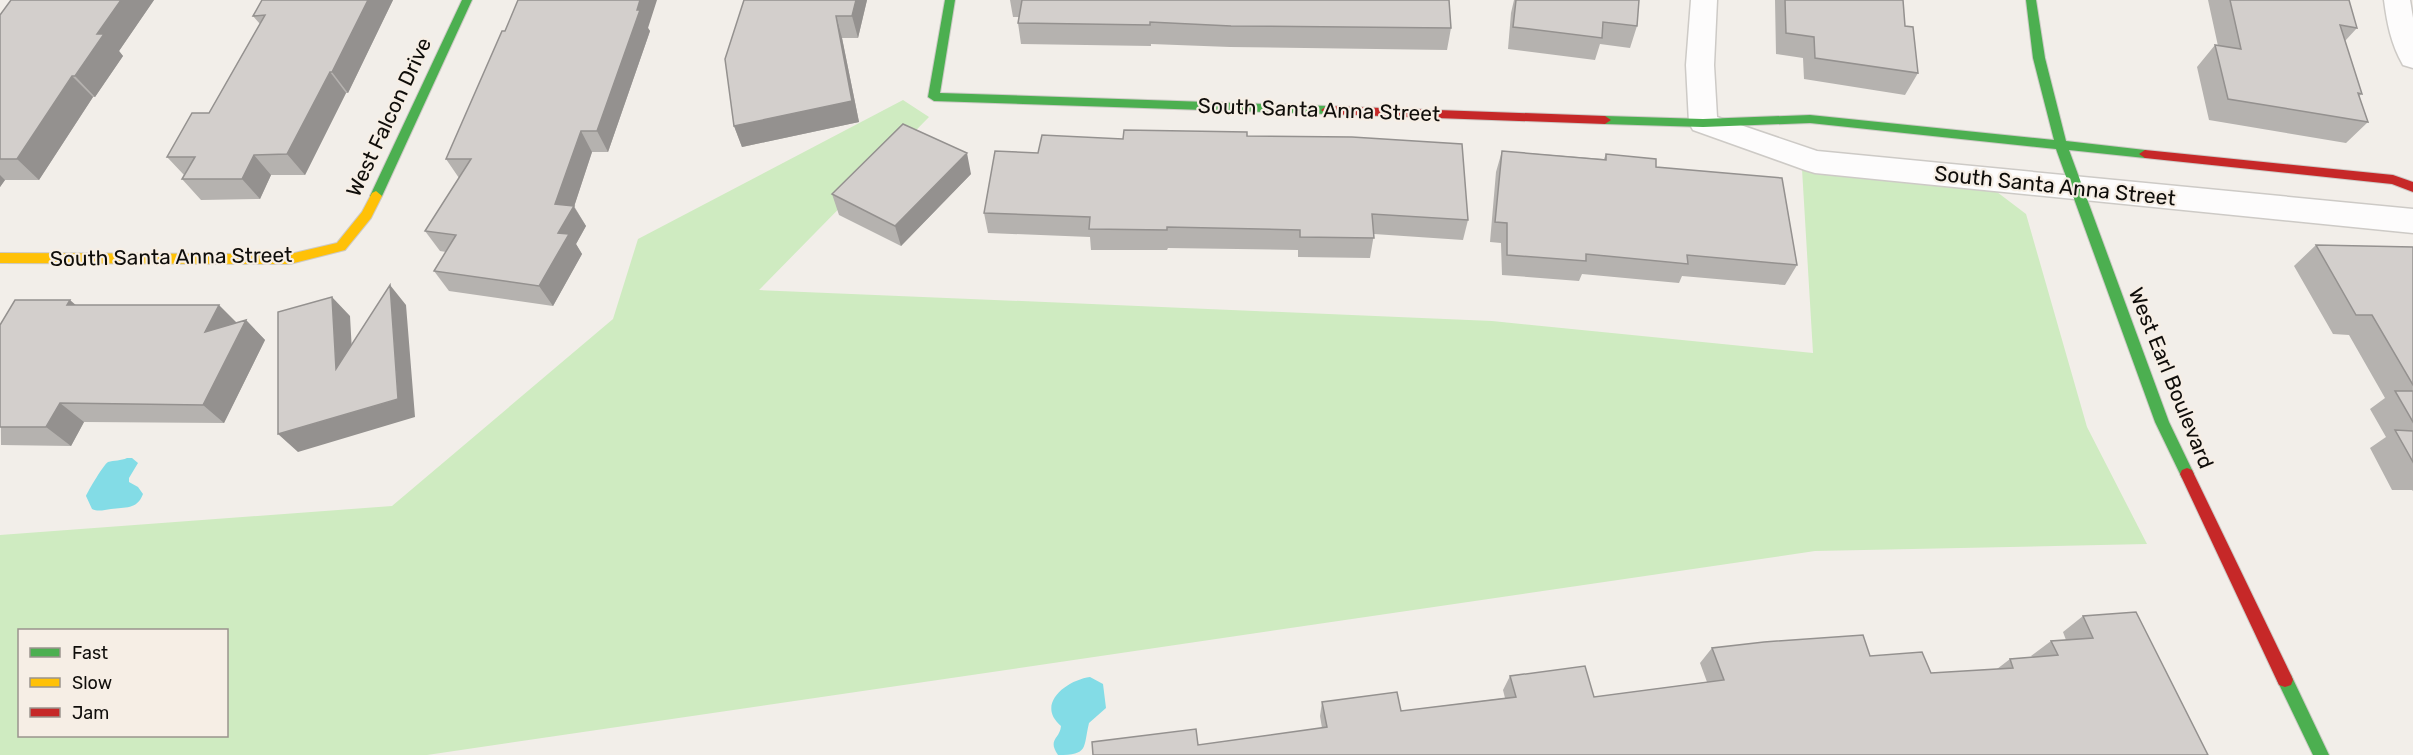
<svg xmlns="http://www.w3.org/2000/svg" width="2413" height="755" font-family="Rubik,sans-serif">
<style>
.green{fill:#cfebc1;fill-rule:evenodd}
.water{fill:#83dce6}
.lines{fill:none;stroke-linecap:round;stroke-linejoin:round}
.street-casing{stroke:#cdcac6;stroke-width:3}
.fast-casing{stroke:#cdcac6;stroke-width:2}
.slow-casing{stroke:#cdcac6;stroke-width:2}
.jam-casing{stroke:#cdcac6;stroke-width:2}
.street{fill:#fdfcfc;fill-rule:evenodd}
.fast{fill:#4caf50;fill-rule:evenodd}
.slow{fill:#ffc107;fill-rule:evenodd}
.jam{fill:#c62828;fill-rule:evenodd}
.wall{fill:#b5b2af}
.shaded-wall{fill:#94918f}
.building{fill:#d3cfcc;stroke:#94918f;stroke-width:1.5}
.labels{text-anchor:middle;stroke-width:4.5;stroke-linejoin:round;paint-order:stroke}
.street-label{font-size:21px;fill:#0f0d0a;stroke:#f6eee5}
</style>
<rect width="100%" height="100%" fill="#f2eee9"/>
<path class="green" d="M903 100 929 117 759 290 1492 321 1813 353 1802 169 1997 192 2026 214 2087 427 2147 544 1815 551 427 755H0V535L392 506 613 319 638 239ZM20 630H226V736H20Z"/>
<path class="water" d="M127 458H132L138 463 129 478V482L138 487 143 494C137 510 125 507 111 509 104 510 98 512 92 509L86 496C88 491 104 464 108 462 114 460 121 461 127 458Z
M1090 677 1103 684 1106 708 1089 723C1083 748 1089 755 1058 755 1047 739 1060 739 1061 726 1035 704 1067 680 1090 677Z"/>
<g class="lines">
<g class="street-casing">
<path id="street" d="M1691 0H1717L1714 65 1717 117 1817 151 2413 209V233L1815 173 1805 170 1693 130 1689 123 1686 65Z
M2384 0H2410L2413 18V68L2403 65C2391 44 2387 23 2384 0Z"/>
</g>
<g class="fast-casing">
<path id="fast" d="M462 0H472L382 196 376 201 372 199 370 196Z
M945 0H955L940 93 1327 106 1333 110 1327 114 934 101 928 97Z
M2026 0H2036L2045 58 2066 141 2145 150 2151 154 2145 158 2069 150 2169 422 2194 474 2192 478 2187 480 2182 478 2155 422 2056 149 1810 123 1703 127 1605 124 1599 120 1605 116 1703 119 1810 115 2054 140 2033 58Z
M2285 673 2291 675 2329 755H2313L2277 680 2279 675Z"/>
</g>
<g class="slow-casing">
<path id="slow" d="M376 191 382 196 371 218 345 250 290 264 0 263V253L290 254 337 243 362 212 372 193Z"/>
</g>
<g class="jam-casing">
<path id="jam" d="M1327 106 1605 116 1611 120 1605 124 1327 114 1321 110Z
M2145 150 2393 175 2413 182V192L2392 184 2145 158 2139 154Z
M2187 468 2192 470 2291 675 2293 680 2291 685 2285 687 2279 685 2180 474 2182 470Z"/>
</g>
<use href="#street" class="street"/>
<use href="#fast" class="fast"/>
<use href="#slow" class="slow"/>
<use href="#jam" class="jam"/>
</g>
<path class="wall" d="M11 0H154L119 51 123 56 95 97H93L39 180H5L0 187V15Z
M262 0H393L348 93H346L305 175H271L260 199 201 200 182 179 184 175 167 157 209 113 260 24 253 16Z
M744 0H867L858 38H842L859 122 742 147 734 126Z
M1010 0H1449L1451 28 1447 50 1230 47 1151 44V46L1021 44 1018 23 1019 17H1013Z
M1514 0H1639L1637 26 1630 48 1600 44 1595 60 1508 49 1511 13Z
M1775 0H1903L1905 26 1918 73 1905 95 1804 79 1803 58 1776 54Z
M2208 0H2349L2357 28 2345 41 2362 94 2359 96 2368 122 2346 143 2209 120 2197 67 2215 45 2218 46Z
M648 28 650 31 608 152H592L574 206 586 226 576 244 582 254 553 306 449 291 434 271 446 252 440 251 425 231 459 178 446 159Z
M1247 136 1468 220 1463 240 1374 234 1370 258 1298 257V250L1168 248 1167 250H1091L1090 237 988 233 984 213 1038 153 1123 139Z
M1502 151 1604 159 1606 154 1656 167 1797 265 1785 285 1682 276 1679 283 1582 274 1579 281 1502 275 1501 243 1490 242 1496 172Z
M971 174 901 246 839 215 832 194Z
M2316 245 2413 247V491L2412 490H2392L2370 448 2386 437 2370 409 2385 398 2349 335 2333 334 2294 266Z
M75 305 237 323 246 320 265 340 224 423 84 422 71 446 1 445 0 325Z
M2083 616 2208 755 1198 745 1322 728 1320 716 1322 702 1401 711 1505 698 1503 690 1510 676 1594 697 1707 682 1700 663 1712 648 1870 656 1931 673 1997 669 2010 659 2032 657 2031 656 2051 641 2066 640 2063 632Z"/>
<path class="shaded-wall" d="M121 0H154L119 51 123 56 95 97 75 76 97 34Z
M368 0H393L348 93 332 72Z
M640 0H657L648 28 650 31 608 152 597 131Z
M856 0H867L858 38 852 16Z
M836 16 842 38 859 122 742 147 734 126Z
M330 72 346 93 305 175 287 154Z
M72 76 93 97 39 180 17 159Z
M581 131 592 152 574 207 586 226 576 244 582 254 553 306 539 286 558 233 555 204Z
M967 153 971 174 901 246 895 226Z
M254 155 271 175 260 199 242 179Z
M0 175 5 180 0 187Z
M390 285 406 305 415 417 298 452 278 434 398 399Z
M332 297 350 316 354 388 336 369Z
M70 300 93 320 67 305Z
M219 305 239 325 205 332Z
M246 320 265 340 224 423 203 405Z
M60 403 84 422 71 446 46 427Z"/>
<path class="building" d="M11 0H121L97 34H104L75 76H72L17 159H0V15Z
M262 0H368L332 72H330L287 154 254 155 242 179H182L195 157H167L192 113H209L265 15 253 16Z
M518 0H640L637 10H640L597 131H581L555 204 574 206 558 233 569 234 539 286 434 271 456 235 425 231 471 159H446L502 31H505Z
M744 0H856L852 16H836L852 101 734 126 725 59Z
M1022 0H1449L1451 28 1231 26 1150 22V25L1018 23Z
M1516 0H1639L1637 26 1603 22 1602 38 1513 27Z
M1785 0H1903L1905 26 1913 27 1918 73 1815 58 1814 37 1786 33Z
M2230 0H2349L2357 28 2340 25 2362 94 2358 93 2368 122 2228 99 2215 45 2241 49Z
M903 124 967 153 895 226 832 194Z
M1124 130 1247 132V136L1352 137 1462 144 1468 220 1372 214 1374 238 1300 237V230L1167 227V230L1089 229 1090 217 984 213 995 151 1038 153 1042 135 1123 139Z
M1502 151 1606 160V154L1656 159V167L1782 178 1797 265 1687 255 1688 264 1586 254V261L1507 255V223L1495 222Z
M2316 245 2413 247V385L2372 315H2356Z
M390 285 398 399 278 434V312L332 297 336 369Z
M15 300H70L67 305H219L205 332 246 320 203 405 60 403 46 427H0V325Z
M2395 391H2413V422Z
M2395 430 2413 431V462Z
M2136 612 2208 755H1093L1092 742 1196 729 1198 745 1327 727 1322 702 1397 692 1401 711 1516 697 1510 676 1585 666 1594 697 1724 680 1712 648 1764 642 1863 635 1870 656 1922 652 1931 673 2013 668 2010 659 2058 655 2051 641 2093 638 2083 616Z"/>
<g class="labels">
<g class="street-label">
<text transform="translate(1319 110) rotate(2)" y="7">South Santa Anna Street</text>
<text transform="translate(389 117) rotate(-65)" y="7">West Falcon Drive</text>
<text transform="translate(2055 186) rotate(6)" y="7">South Santa Anna Street</text>
<text transform="translate(171 257) rotate(-1)" y="7">South Santa Anna Street</text>
<text transform="translate(2171 378) rotate(68)" y="7">West Earl Boulevard</text>
</g>
</g>
<rect x="18" y="629" width="210" height="108" fill="#f6eee5" stroke="#9a948d" stroke-width="1.5"/>
<rect x="30" y="648" width="30" height="9" fill="#4caf50" stroke="#9a948d" stroke-width="1.5"/>
<text x="72" y="659" font-size="18" fill="#0f0d0a">Fast</text>
<rect x="30" y="678" width="30" height="9" fill="#ffc107" stroke="#9a948d" stroke-width="1.5"/>
<text x="72" y="689" font-size="18" fill="#0f0d0a">Slow</text>
<rect x="30" y="708" width="30" height="9" fill="#c62828" stroke="#9a948d" stroke-width="1.5"/>
<text x="72" y="719" font-size="18" fill="#0f0d0a">Jam</text>
</svg>
